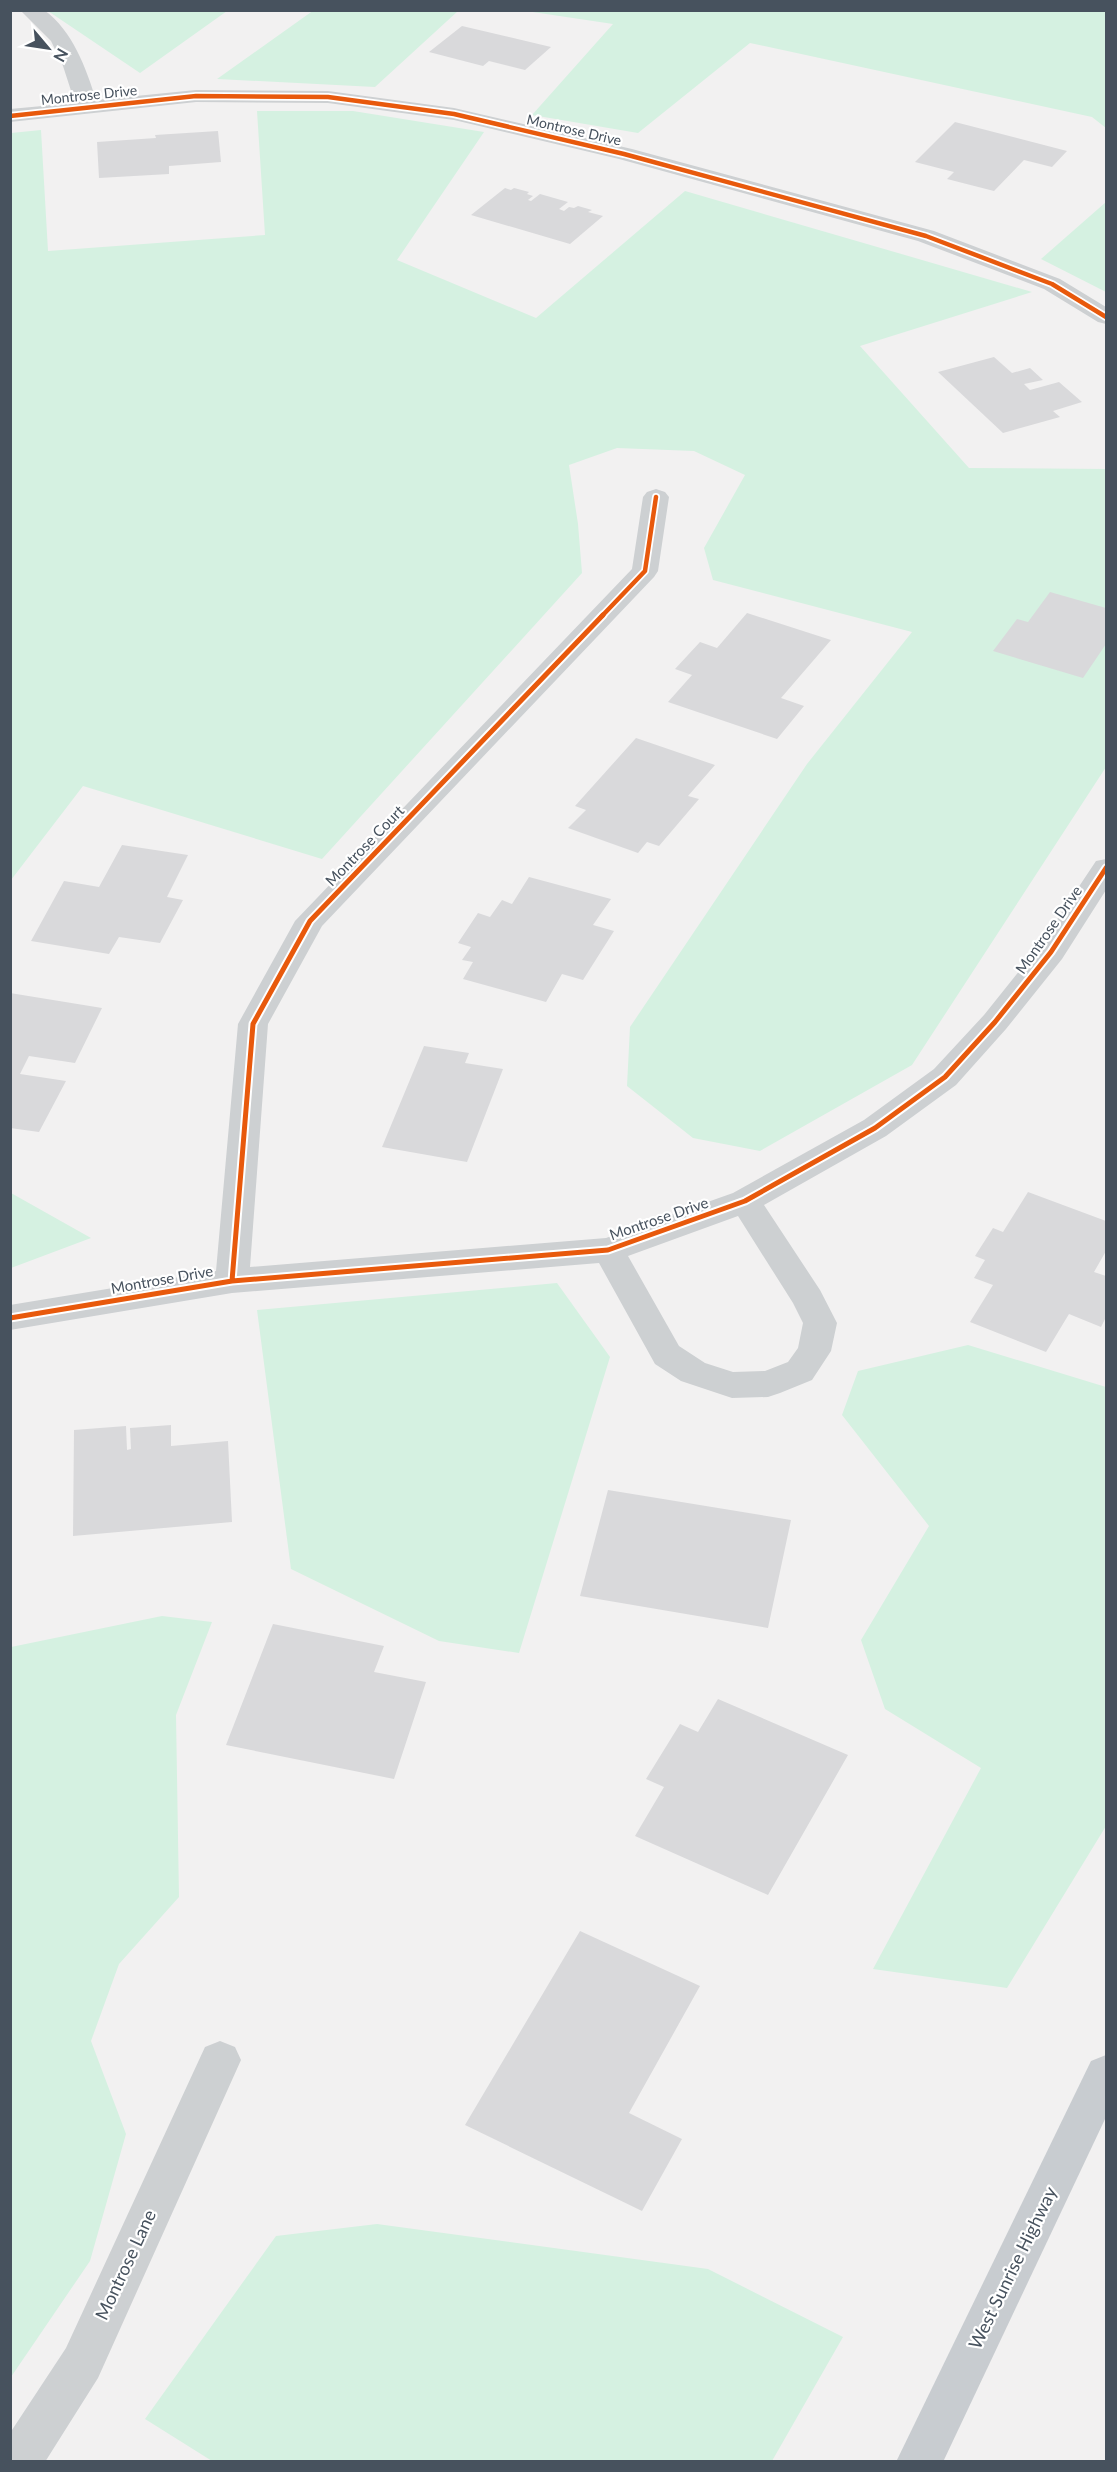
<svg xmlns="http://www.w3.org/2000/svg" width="1117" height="2472" font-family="Lato,sans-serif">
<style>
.green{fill:#d5f1e1}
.building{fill:#d9d9db}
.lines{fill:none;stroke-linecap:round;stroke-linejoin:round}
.street{fill:#cdd0d2;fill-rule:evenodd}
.primary{fill:#c8ccd0;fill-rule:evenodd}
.cycleway-far1-casing{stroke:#fff;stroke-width:8}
.cycleway-casing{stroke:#fff;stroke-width:9}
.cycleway-far1{stroke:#e8590c;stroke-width:4.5}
.cycleway{stroke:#e8590c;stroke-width:5}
.labels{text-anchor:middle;stroke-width:4.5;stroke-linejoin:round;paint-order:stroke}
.far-street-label{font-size:14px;fill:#47525e;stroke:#fff}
.street-label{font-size:15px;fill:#47525e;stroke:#fff}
.near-street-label{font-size:18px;fill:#47525e;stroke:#fff}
</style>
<rect width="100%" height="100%" fill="#f2f1f1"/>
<path class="green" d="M314 10H458V11L375 87 217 79Z
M48 11H227L140 73Z
M526 11H1106V128L1092 117 750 43 638 133 532 115 613 24Z
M257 111H353L484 132 397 260 536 318 685 191 1032 292 860 346 969 468 1106 469V767L912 1065 760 1151 693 1138 627 1086 630 1027 807 764 912 632 713 580 704 548 745 475 694 451 617 448 569 465 578 524 582 573 322 859 83 786 11 880V133L41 130 48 251 265 235Z
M1106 202V292L1041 259Z
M11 1193 91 1238 11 1268Z
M557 1283 610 1357 519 1653 439 1641 291 1569 257 1310Z
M968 1345 1106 1387V1826L1007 1988 873 1969 981 1768 885 1709 861 1640 929 1526 842 1415 858 1371Z
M162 1616 212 1622 176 1715 179 1897 119 1964 91 2041 126 2134 90 2261 11 2377V1647Z
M377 2224 708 2269 843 2337 772 2461H212L145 2419 276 2236Z"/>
<path class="building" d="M462 26 551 47 525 70 489 61 483 66 429 52Z
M955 122 1067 151 1052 167 1024 160 994 191 947 179 954 172 915 162Z
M218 131 221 162 169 166V174L99 178 97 142 156 138 155 135Z
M505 188 511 190 514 188 529 192 527 194 533 196 528 200 531 201 540 194 568 202 559 209 564 211 569 207 574 208 578 206 592 210 588 212 603 216 570 244 471 215Z
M994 357 1012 373 1030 368 1043 380 1024 384 1030 390 1059 382 1082 402 1053 411 1060 417 1003 433 938 372Z
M1050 592 1106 608V644L1083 678 993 651 1017 619 1028 622Z
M747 613 831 640 781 698 804 706 777 739 668 702 692 675 675 669 700 642 717 648Z
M636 738 715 765 688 796 699 799 659 846 647 842 638 853 568 828 586 810 575 806Z
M122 845 188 855 167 897 183 900 160 943 119 937 109 954 31 941 64 881 99 887Z
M529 877 611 899 593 925 614 931 583 980 562 974 546 1002 463 979 473 962 462 960 471 947 458 943 478 913 490 917 502 900 512 904Z
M10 993 102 1008 75 1063 29 1056 20 1074 66 1081 39 1132 10 1128Z
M424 1046 469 1053 465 1063 503 1069 467 1162 382 1147Z
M1028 1192 1106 1221V1251L1094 1272 1106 1276V1317L1101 1327 1069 1314 1046 1352 970 1322 993 1285 974 1278 985 1260 975 1256 993 1228 1003 1232Z
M171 1425V1446L228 1441 232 1522 73 1536 74 1430 126 1426 127 1450 131 1449 130 1428Z
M608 1490 791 1520 768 1628 580 1596Z
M273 1624 384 1646 374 1672 426 1682 394 1779 226 1745Z
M718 1699 848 1755 768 1895 635 1836 664 1787 646 1779 680 1724 698 1732Z
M580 1931 700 1986 629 2113 682 2139 642 2211 465 2125Z"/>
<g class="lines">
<path class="street" d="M20 10H44C73 31 86 68 96 100L196 90 328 91 454 108 632 149 934 231 1060 279 1106 307V324L1098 322 1044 289 918 241 619 159 454 120 328 103 196 102 10 122V109L75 103 63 66 51 41Z
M656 489 665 492 669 497 658 571 654 577 322 926 268 1024 250 1267 606 1238 733 1193 864 1120 934 1069 984 1015 1040 945 1096 861 1106 859V890L1062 959 1006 1029 956 1085 886 1136 764 1205 820 1290 837 1323 831 1351 812 1380 780 1393 768 1397 732 1398 681 1381 655 1364 599 1263 232 1293 10 1330V1305L216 1271 238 1024 295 921 632 569 643 497 647 492ZM738 1216 793 1303 803 1323 798 1348 788 1362 765 1371 733 1372 705 1363 679 1346 628 1256Z
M220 2041 235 2047 241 2060 98 2378 45 2462H10V2433L66 2348 205 2047Z"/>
<path class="primary" d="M1106 2055V2117L943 2462H896L1091 2061Z"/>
<g class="cycleway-far1-casing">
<path id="cycleway-far1" d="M10 116 196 96 328 97 454 114 624 154 926 236 1052 284 1106 317
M601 617 645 571 656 497"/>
</g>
<g class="cycleway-casing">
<path id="cycleway" d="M232 1281 253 1024 310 921 603 615
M10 1318 232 1281 608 1250 745 1201 875 1128 945 1077 995 1022 1051 952 1106 868"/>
</g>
<use href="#cycleway-far1" class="cycleway-far1"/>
<use href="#cycleway" class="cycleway"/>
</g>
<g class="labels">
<g class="far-street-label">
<text transform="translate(89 95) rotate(-6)" y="5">Montrose Drive</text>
<text transform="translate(574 130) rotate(13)" y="5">Montrose Drive</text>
</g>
<g class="street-label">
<text transform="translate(365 846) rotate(-46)" y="5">Montrose Court</text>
<text transform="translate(1049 930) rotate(-55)" y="5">Montrose Drive</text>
<text transform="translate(659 1219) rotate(-19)" y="5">Montrose Drive</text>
<text transform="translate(162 1280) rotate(-10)" y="5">Montrose Drive</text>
</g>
<g class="near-street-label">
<text transform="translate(126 2265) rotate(-65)" y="6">Montrose Lane</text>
<text transform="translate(1013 2268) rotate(-64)" y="6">West Sunrise Highway</text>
</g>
</g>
<rect width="1117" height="2472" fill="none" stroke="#47525e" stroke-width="24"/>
<g transform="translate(48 48) rotate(119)" stroke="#ffffff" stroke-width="4.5" paint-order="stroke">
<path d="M0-4.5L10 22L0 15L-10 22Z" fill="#47525e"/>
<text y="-9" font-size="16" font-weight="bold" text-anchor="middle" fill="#47525e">N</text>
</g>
</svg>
